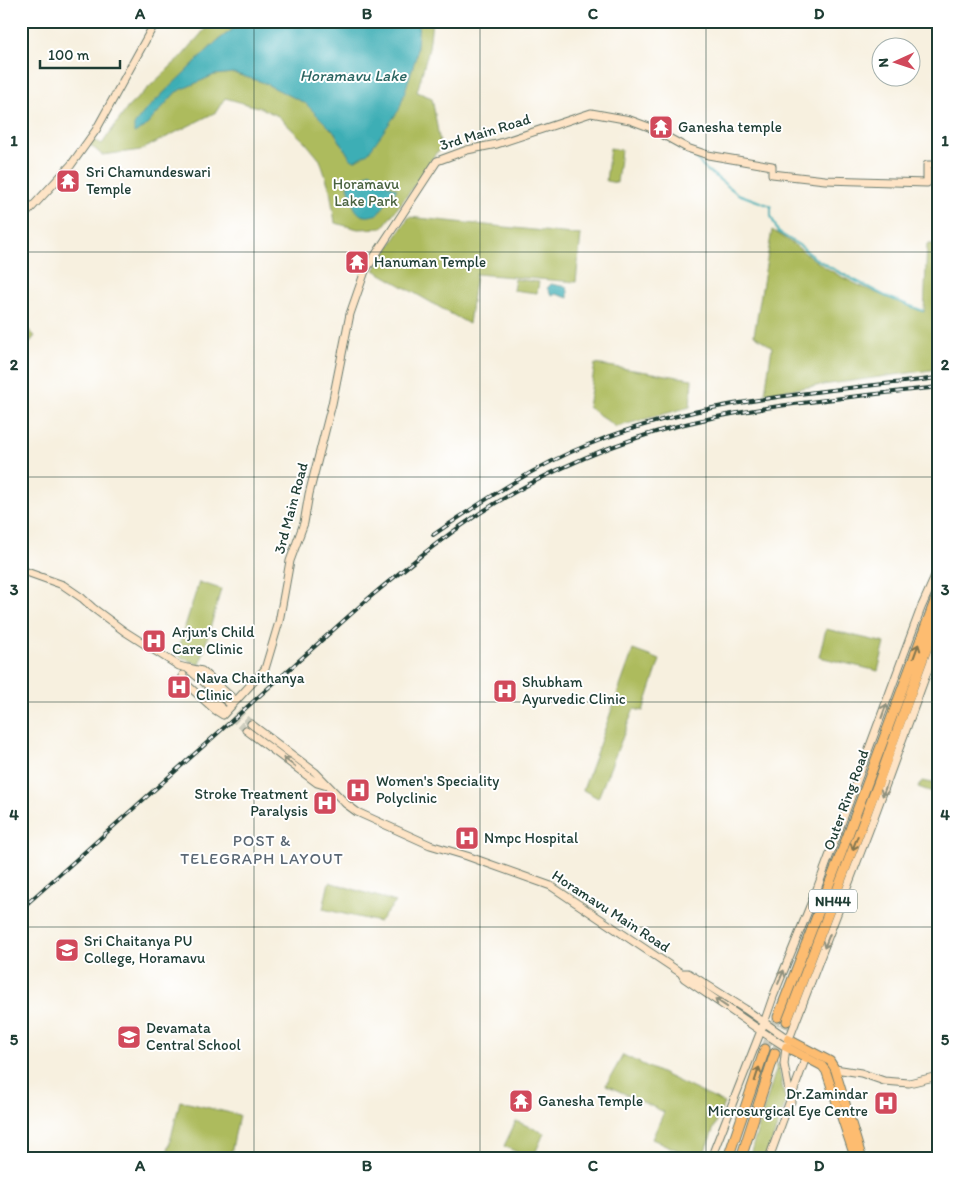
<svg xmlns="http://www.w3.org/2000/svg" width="959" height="1179" font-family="Itim,sans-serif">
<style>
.green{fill:#adbb5d;stroke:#667c48}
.water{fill:#3daeb5;stroke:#2e7674}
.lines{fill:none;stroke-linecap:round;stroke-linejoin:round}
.stream{stroke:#3daeb5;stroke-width:2}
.secondary-tunnel{stroke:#ccccbd;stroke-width:7;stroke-dasharray:7 3.5;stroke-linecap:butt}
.highway-tunnel{stroke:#ccccbd;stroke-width:9;stroke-dasharray:9 4.5;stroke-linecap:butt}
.secondary-casing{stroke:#6b7c70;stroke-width:9}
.primary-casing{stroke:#6b7c70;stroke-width:10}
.highway-casing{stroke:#6b7c70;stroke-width:11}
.secondary{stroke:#fee4c6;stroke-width:7}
.primary{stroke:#fdbc70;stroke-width:8}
.highway{stroke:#fdbc70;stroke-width:9}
.rail-casing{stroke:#1f3d34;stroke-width:4}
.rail{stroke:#fff;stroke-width:2;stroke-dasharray:5.5;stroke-linecap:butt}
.oneway{stroke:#83764f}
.oneway2{stroke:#8e907d}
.grid{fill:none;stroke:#1f3d34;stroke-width:1;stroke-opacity:0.55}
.labels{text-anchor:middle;stroke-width:4;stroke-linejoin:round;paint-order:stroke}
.shield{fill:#fff;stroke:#627771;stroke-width:1}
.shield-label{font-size:14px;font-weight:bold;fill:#1f3d34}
.poi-label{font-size:15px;fill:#1f3d34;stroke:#fff;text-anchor:start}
.street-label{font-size:15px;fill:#1f3d34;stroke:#fff}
.park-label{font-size:15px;fill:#4a6340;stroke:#fff}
.water-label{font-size:16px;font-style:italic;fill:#2a6561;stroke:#fff}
.neighbourhood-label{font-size:16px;letter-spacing:1px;fill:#5b6874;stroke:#fff}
.neatline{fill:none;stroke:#1f3d34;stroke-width:2}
.grid-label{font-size:16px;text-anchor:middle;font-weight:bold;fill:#1f3d34}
</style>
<rect width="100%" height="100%" fill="#fff"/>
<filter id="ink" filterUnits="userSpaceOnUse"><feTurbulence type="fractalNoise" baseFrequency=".02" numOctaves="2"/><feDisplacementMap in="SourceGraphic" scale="10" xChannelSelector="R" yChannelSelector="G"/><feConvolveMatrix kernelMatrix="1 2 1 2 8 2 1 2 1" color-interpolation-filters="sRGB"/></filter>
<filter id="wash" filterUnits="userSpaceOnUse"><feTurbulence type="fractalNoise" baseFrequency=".0096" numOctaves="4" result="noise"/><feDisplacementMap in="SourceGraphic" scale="20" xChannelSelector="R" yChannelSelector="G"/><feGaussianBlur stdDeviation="1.12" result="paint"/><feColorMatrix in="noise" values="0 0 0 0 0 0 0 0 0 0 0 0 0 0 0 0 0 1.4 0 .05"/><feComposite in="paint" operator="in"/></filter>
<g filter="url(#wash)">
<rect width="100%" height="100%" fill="#f7f0df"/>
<path class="green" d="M212 21H244L217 41 144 112 134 133 145 127 176 92 214 75 233 73 262 82 305 103 335 133 350 158 416 57 419 21H432L429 48 417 92 432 98 441 149 436 153 409 193 382 228 358 229 335 223 330 190 320 160 306 143 278 116 261 108 225 98 216 112 141 150 102 155 89 144 92 139 102 144 128 107 183 55Z
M610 148 621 150 617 183 606 181Z
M409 217 581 235 576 282 476 274 469 324 374 270Z
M772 230C787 239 800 249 813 259 846 283 886 297 924 312L927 244H938V369L765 393 772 347 754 335Z
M515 279 539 282 537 293 513 290Z
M21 323 35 336 21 353Z
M595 364 692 379 690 407 616 427 588 407Z
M199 582 221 589 200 665 176 655Z
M826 629 885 643 878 671 819 657Z
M633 650 660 660 643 711 634 709 598 798 583 790Z
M922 781 938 784V794L918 787Z
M329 882 396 902 379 922 323 909Z
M623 1055 724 1103 702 1158H696L652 1139 664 1112 606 1085Z
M778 1063 784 1095 787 1099 766 1158H749Z
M180 1101 239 1115 230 1158H166Z
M516 1121 544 1133 533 1158H519L521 1154 504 1146Z"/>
<path class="water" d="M244 21H419L416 57 399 110 368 153 354 161 350 158 335 133 305 103 262 82 233 73 214 75 176 92 145 127 134 133V125L144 112 217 41Z
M371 172 385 183 397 189 378 214C374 215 368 217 365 216 353 215 350 194 348 185Z
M551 284 567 287 568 292V298L556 294 552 296 547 288Z"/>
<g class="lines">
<path class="stream" d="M696 158 703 167 738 194 771 206V216L778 232 802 247 813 257 835 270 885 296 923 311
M21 346 27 338"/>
</g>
</g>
<g filter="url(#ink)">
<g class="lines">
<path class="secondary-tunnel" d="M230 704 251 724
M224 710 246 730"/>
<path class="highway-tunnel" d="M765 1049 778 1017
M775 1053 787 1021"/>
<g class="secondary-casing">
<path id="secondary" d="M21 219 71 165 96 130 156 21
M21 570 63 585 82 598 93 608 124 631 179 666 187 668 230 704
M188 668 202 671 236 701
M183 675V681L215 710 223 715 265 669 279 622 290 561 304 523 309 494 332 404 350 314 365 271 437 161 467 150 497 144 591 113 630 120 649 127 687 148 708 155 772 166V174L825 180 927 183V165H938
M204 693 224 710
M251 724 315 772 346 804 357 812 430 845 467 856 551 886 681 973 684 978 761 1031 786 1047
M246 730 317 783 327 786
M681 973H688L745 1009 788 1039
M835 1069 861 1073 884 1081 909 1083 938 1076
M791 1102 784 1064 786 1047 873 820 938 642
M711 1158 764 1023 773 997 817 889 921 608 938 570
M769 1158 806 1057"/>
</g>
<g class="primary-casing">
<path id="primary" d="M788 1039 830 1061 835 1069 862 1158
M786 1047 822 1066 826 1071 855 1158"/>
</g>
<g class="highway-casing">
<path id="highway" d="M935 578 938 579
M778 1017 842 851 938 593
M787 1021 879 781 938 617
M728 1158 765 1049
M741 1158 775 1053"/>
</g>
<use href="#secondary" class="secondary"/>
<use href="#primary" class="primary"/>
<use href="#highway" class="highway"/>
<g class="rail-casing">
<path id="rail" d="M433 535C483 501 534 466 590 444 700 399 821 392 938 378
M21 909 369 598C399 573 429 548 461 526 518 485 594 450 662 430 751 405 846 398 938 387"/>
</g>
<use href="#rail" class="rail"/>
</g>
<defs><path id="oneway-shaft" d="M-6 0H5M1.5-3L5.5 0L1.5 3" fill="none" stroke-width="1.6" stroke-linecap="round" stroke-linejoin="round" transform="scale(1.25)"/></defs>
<g class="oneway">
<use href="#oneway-shaft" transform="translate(916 651) rotate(-70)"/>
<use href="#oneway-shaft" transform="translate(855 843) rotate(111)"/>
<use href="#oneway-shaft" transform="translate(757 1074) rotate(-72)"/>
</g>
<g class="oneway2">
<use href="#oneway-shaft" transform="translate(884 711) rotate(-70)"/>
<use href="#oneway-shaft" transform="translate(289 762) rotate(-144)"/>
<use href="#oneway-shaft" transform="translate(885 789) rotate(110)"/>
<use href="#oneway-shaft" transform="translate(827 941) rotate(112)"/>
<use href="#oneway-shaft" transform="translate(781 977) rotate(-67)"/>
<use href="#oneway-shaft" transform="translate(721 1003) rotate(-146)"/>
</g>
</g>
<path class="grid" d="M254 21V1158M480 21V1158M706 21V1158M21 252H938M21 477H938M21 702H938M21 927H938"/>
<defs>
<g id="temple-square" transform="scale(1.25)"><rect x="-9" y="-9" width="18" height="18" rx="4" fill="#d1495b" stroke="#fff"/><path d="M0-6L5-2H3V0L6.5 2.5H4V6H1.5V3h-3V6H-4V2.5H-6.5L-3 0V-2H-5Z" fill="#fff"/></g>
<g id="hospital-square" transform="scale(1.25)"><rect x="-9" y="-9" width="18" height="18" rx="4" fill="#d1495b" stroke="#fff"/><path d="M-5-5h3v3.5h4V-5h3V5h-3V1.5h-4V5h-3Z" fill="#fff"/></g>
<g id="university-square" transform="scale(1.25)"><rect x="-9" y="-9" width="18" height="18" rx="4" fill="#d1495b" stroke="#fff"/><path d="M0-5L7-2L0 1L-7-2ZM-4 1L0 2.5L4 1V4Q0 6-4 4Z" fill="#fff"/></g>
<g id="school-square" transform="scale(1.25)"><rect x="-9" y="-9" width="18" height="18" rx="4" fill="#d1495b" stroke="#fff"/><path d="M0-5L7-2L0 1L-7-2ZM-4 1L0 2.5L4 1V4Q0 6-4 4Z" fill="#fff"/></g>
</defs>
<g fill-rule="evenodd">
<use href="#temple-square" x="661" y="127"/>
<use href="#temple-square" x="68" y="181"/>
<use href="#temple-square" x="357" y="262"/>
<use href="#hospital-square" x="154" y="641"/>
<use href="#hospital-square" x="179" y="687"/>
<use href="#hospital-square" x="505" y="691"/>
<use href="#hospital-square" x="358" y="790"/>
<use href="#hospital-square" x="325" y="803"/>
<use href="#hospital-square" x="467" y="838"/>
<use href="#university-square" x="67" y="950"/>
<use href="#school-square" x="129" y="1037"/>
<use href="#temple-square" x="521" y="1101"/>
<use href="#hospital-square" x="886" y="1103"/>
</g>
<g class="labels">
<rect class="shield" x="809" y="889.5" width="48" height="23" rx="4"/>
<g class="shield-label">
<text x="833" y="906">NH44</text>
</g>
<g class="poi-label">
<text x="678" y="132">Ganesha temple</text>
<text x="86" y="177">Sri Chamundeswari<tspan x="86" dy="17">Temple</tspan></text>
<text x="374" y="267">Hanuman Temple</text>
<text x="172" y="637">Arjun's Child<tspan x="172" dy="17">Care Clinic</tspan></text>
<text x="196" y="683">Nava Chaithanya<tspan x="196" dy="17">Clinic</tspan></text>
<text x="522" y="687">Shubham<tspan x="522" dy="17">Ayurvedic Clinic</tspan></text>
<text x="376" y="786">Women's Speciality<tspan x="376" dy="17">Polyclinic</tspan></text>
<text x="308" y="799" text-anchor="end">Stroke Treatment<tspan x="308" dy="17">Paralysis</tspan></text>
<text x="484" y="843">Nmpc Hospital</text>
<text x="84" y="946">Sri Chaitanya PU<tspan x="84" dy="17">College, Horamavu</tspan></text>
<text x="146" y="1033">Devamata<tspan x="146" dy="17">Central School</tspan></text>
<text x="868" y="1099" text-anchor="end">Dr.Zamindar<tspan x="868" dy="17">Microsurgical Eye Centre</tspan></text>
<text x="538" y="1106">Ganesha Temple</text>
</g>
<g class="street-label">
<text transform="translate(485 132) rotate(-17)" y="5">3rd Main Road</text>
<text transform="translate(291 508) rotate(-75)" y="5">3rd Main Road</text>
<text transform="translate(846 800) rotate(-70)" y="5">Outer Ring Road</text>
<text transform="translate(611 911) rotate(33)" y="5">Horamavu Main Road</text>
</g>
<g class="park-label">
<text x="366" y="189">Horamavu<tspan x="366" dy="17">Lake Park</tspan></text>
</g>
<g class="water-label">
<text x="353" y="81">Horamavu Lake</text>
</g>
<g class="neighbourhood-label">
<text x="262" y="846">POST &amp;<tspan x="262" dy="18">TELEGRAPH LAYOUT</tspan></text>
</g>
</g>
<rect width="959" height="1179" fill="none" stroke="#fff" stroke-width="55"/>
<g transform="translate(896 62) rotate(267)"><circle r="24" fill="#ffffff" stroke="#a5b1ae"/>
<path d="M0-4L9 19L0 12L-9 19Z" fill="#d1495b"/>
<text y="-8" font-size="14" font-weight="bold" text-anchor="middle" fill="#1f3d34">N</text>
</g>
<path d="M40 60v8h80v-8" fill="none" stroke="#1f3d34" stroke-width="2.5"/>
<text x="48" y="60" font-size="15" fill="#1f3d34" stroke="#ffffff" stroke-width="4" paint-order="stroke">100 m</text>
<rect x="28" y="28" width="904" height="1124" class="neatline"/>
<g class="grid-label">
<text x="140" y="19">A</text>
<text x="367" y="19">B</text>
<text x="593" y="19">C</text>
<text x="819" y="19">D</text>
<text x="14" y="146">1</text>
<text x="945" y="146">1</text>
<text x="14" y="370">2</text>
<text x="945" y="370">2</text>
<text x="14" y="595">3</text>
<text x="945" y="595">3</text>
<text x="14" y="820">4</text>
<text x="945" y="820">4</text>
<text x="14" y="1045">5</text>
<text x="945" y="1045">5</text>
<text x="140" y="1171">A</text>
<text x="367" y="1171">B</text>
<text x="593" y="1171">C</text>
<text x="819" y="1171">D</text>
</g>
</svg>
